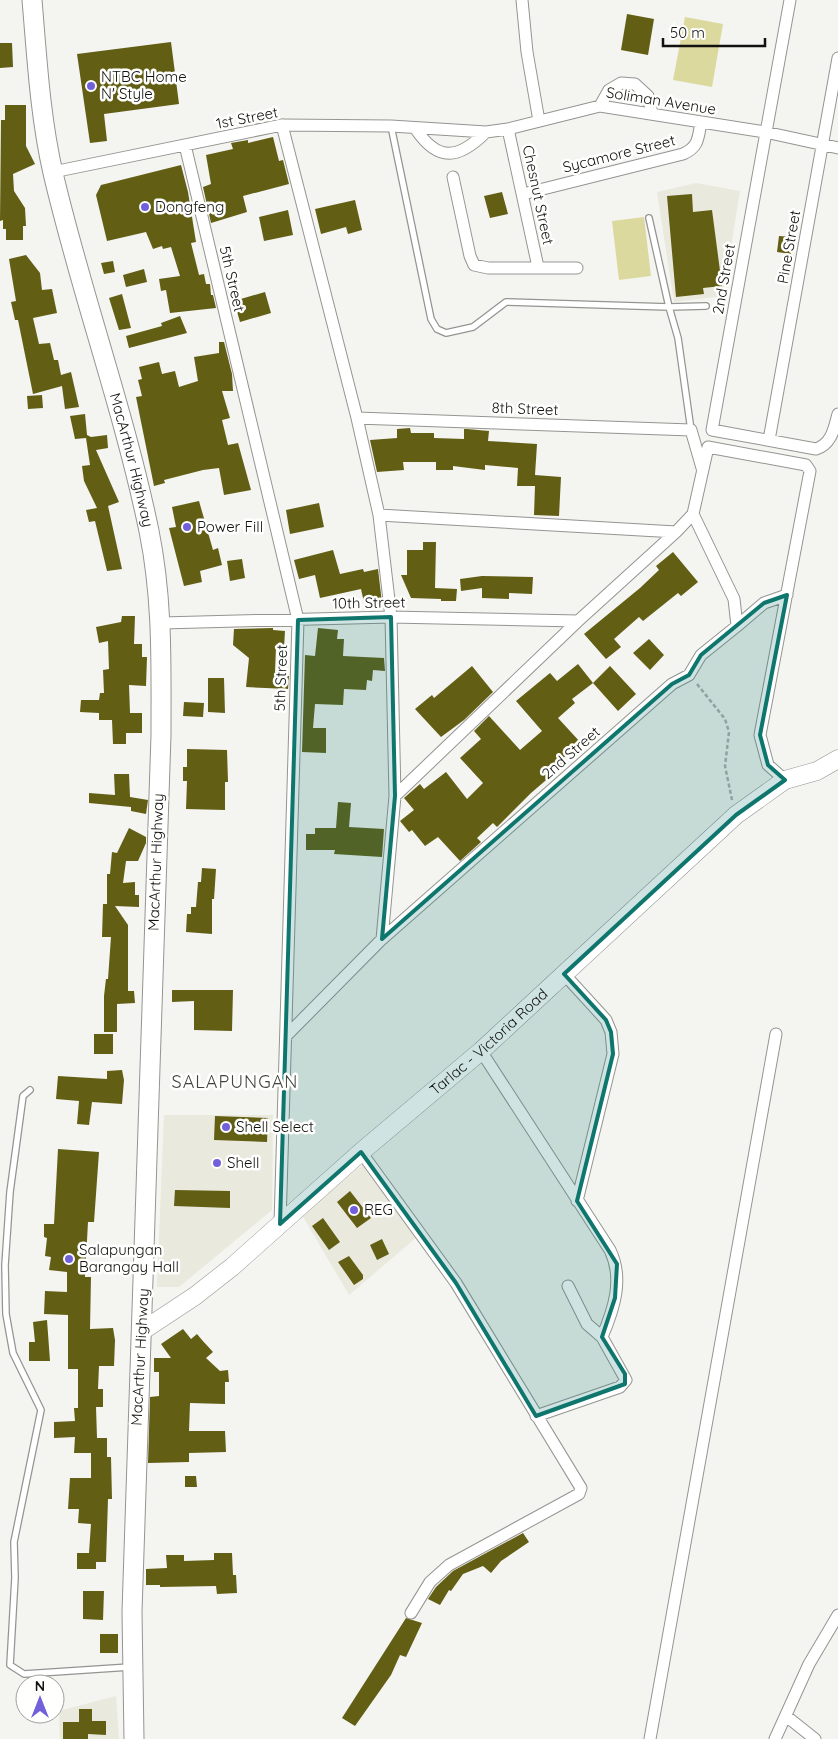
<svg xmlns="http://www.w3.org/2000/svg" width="838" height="1739" font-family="Quicksand,sans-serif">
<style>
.built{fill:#e9e9de}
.green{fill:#dcd99f}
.building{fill:#625e14}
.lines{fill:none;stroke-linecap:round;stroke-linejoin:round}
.service-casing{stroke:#949491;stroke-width:8}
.minor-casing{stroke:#949491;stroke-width:13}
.primary-casing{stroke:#949491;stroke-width:19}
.trunk-casing{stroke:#949491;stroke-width:21}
.path{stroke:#aeaeac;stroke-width:2.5;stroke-dasharray:4 2.5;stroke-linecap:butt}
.service{stroke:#fff;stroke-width:5.5}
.minor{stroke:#fff;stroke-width:11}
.primary{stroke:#fff;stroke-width:18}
.trunk{stroke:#fff;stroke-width:19}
.marked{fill:#0f766e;fill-opacity:0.2;stroke:#0f766e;stroke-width:4;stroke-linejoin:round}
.poi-dot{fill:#7260da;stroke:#fffffe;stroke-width:2}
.labels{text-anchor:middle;stroke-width:5;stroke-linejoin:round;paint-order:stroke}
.poi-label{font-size:15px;fill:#111110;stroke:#fffffe;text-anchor:start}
.street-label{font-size:15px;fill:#111110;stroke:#fffffe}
.quarter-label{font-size:18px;letter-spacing:1px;fill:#434340;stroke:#fffffe}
</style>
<rect width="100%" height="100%" fill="#f4f4f1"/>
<path class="built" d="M696 183 740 191 723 296 674 302 657 192Z
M164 1115H273L272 1210 179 1287H157Z
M367 1161 417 1237 349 1295 302 1215Z
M116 1696 119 1739H60L59 1711Z"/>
<path class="green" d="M685 17 723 24 712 87 673 80Z
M644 217 651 276 619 280 612 221Z"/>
<path class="building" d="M627 14 654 19 648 55 621 50Z
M171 42 179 104 104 114 107 141 90 143 77 54Z
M0 43H12L13 67 0 68Z
M5 105H26V146L35 164 13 174 14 191 25 208 26 226H23V240H6V229H3V220L0 221 1 120H5Z
M273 137 279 161 283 160 289 184 243 196 247 212 211 223 203 187 211 184 206 155 233 149 231 143 248 140V143Z
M181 165 188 192 196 242 191 243 199 275 204 274 206 284H210L211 295H213L216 308 170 313 166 290 161 291 159 279 180 276 171 247 163 249 162 246 153 249 146 232 107 241 96 195 101 185Z
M502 192 508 214 490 218 484 196Z
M692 194 693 212 712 210 722 286 703 288 704 294 676 297 667 196Z
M355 200 362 230 348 234 346 227 321 234 315 209Z
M288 210 293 235 264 241 259 217Z
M779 236 793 237 791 254 777 252Z
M26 255 40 273 42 290 52 289 57 313 33 318 39 344 50 343 54 360H58L61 375 71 372 79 407 65 409 62 386 33 394 18 320H15L11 302 16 301 9 259Z
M113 261 115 272 104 274 101 263Z
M144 269 147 282 126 287 123 275Z
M265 292 271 313 240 322 234 301Z
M122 294 131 328 119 330 109 298Z
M180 316 187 333 129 348 126 336 162 326 161 323Z
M219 342H224L232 374 233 391H222L230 418 222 420 228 445 238 443 251 490 224 495 219 468 203 470 164 480 165 483 154 486 136 397 142 396 138 380 142 379 139 367 159 362 162 374 175 371 179 387 198 381 194 357 219 353Z
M42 395 43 408 28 409 27 396Z
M85 414 87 435 91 437 107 435 108 448 96 450 119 502 108 506 122 569 107 571 95 521 89 522 86 510 97 508 84 481 82 466 90 465 86 438 75 439 70 416Z
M410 428 411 433H434V438L464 439V429H467L489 431 488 441 537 444 535 475 561 477 559 516 534 515 535 486H517L518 468 485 465V470L453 466V470H436V462H403L404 470 377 472 370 440 397 438V429Z
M199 501 213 550 218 548 222 565 200 571 202 582 184 586 169 528 176 527 172 507Z
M319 503 324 527 290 534 286 510Z
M423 542H436L435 588 457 589 456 601H441V599L411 598 401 575H407V550H423Z
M333 550 340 574 363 569 364 572 378 569 382 603 365 607 361 589 320 598 315 575 299 579 294 560Z
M673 552 698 582 681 596 678 593 643 621 639 617 614 639 621 647 606 659 584 634 640 588 659 570 656 566Z
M242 559 245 578 230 581 227 561Z
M482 576 533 577 532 594 509 593V599L482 598V588L461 591 460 579Z
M122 616H135L134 644H142V657H147L146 686 129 685 130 713H142V733H126V744H113L112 720H99V713L80 712 81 700H99L100 693H104L103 670 109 669 108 641 99 643 96 627 121 622Z
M273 628V630L285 631 284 648 276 647 275 672H279V675L289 676 288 689 246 687 249 658 233 645 234 629Z
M318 628 338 630 337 639H344L343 656 384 658 385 671 373 670 372 681 367 680 366 690 344 689 343 705 315 704 313 728H326V753L302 752 305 655 315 656Z
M649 639 664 655 650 670 633 653Z
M578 664 593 683 572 699 575 703 558 718 581 743 562 759 566 763 531 793 497 827 493 823 477 838 481 842 460 861 438 837 425 846 412 830 409 832 400 821 414 810 404 798 420 784 424 789 446 772 467 799 483 783 460 758 481 739 474 731 489 716 520 750 542 731 516 701 550 673 557 681Z
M472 666 493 692 464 720 441 737 415 709 432 695 434 698Z
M610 666 636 694 618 711 593 683Z
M208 678H224L225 713 208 712Z
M184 702 204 703 203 717 183 716Z
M187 749 227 750 228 782H225V810L186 809 187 781H183V767H187Z
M114 774H129L130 797 148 800 146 814 131 811V807L89 803V793L115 795Z
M338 802 351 803 349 827 384 829 382 857 334 854 335 850H306V834H315V828H336Z
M129 828 146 837V843L138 861H126L123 883 135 882V895H139V907L115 906 128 925V991H134L135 1003 117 1004V1032H104V996L106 979H108L111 937H102L103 904H107V874H110L112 852 117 853Z
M202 868 216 869 214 899H212V934L186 932 187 914H191V907H196L198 882H201Z
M172 990H233L232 1031 194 1030V1001L172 1002Z
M94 1034H113V1054H94Z
M122 1070 124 1080 122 1104 92 1102 89 1125 77 1124 79 1101 56 1099 58 1076 107 1079V1071Z
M215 1116 268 1118 267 1142 214 1140Z
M58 1149 99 1152 94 1222H88L85 1277H91L90 1329 113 1328 115 1340 114 1366H99L98 1389H103V1407H96L97 1438H107V1457H111L112 1499H108L106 1562H96V1569H77V1553H89L91 1524 78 1523 79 1509H68L70 1478H91V1453H74L75 1437 54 1438V1422L75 1421 74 1408H78V1369H68V1315L44 1314 45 1291 67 1292V1272L49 1270 51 1257 45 1256 47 1238 44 1237V1224H54Z
M175 1190 230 1191V1208L174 1206Z
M350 1191 371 1218 357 1228 337 1202Z
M323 1218 340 1242 329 1250 312 1226Z
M382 1239 389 1254 377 1260 370 1245Z
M349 1256 363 1275V1279L354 1285 338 1262Z
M47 1320 50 1361H29V1342H35L33 1322Z
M183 1329 191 1339 197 1334 202 1340 213 1352 206 1358 220 1371 228 1370 229 1382H225V1404L190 1403 189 1431H225L226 1452 189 1453V1462L148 1463 150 1397 159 1396V1372H154V1358H171L161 1344Z
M185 1476H196L197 1487H185Z
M523 1533 529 1542 501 1561 491 1573 483 1566 463 1574 451 1591 449 1590 440 1605 428 1599 436 1587 453 1571Z
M214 1553H232L233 1575H236L237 1593 217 1594 216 1586 160 1587V1585H146V1569L167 1568 166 1555H184V1561L214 1560Z
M83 1591H104L103 1620 83 1619Z
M406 1618 422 1623 406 1657 400 1655 391 1675 355 1726 342 1718Z
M100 1634H118V1653H100Z
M79 1709H92V1721H106V1735L88 1734V1739H63V1722H79Z"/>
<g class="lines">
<g class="service-casing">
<path id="service" d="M391 126 431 319 437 329 446 333 473 327 506 302 669 307 706 306
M649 218 669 307 678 338 691 430
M30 1090 23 1096 10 1192 5 1265 6 1314 13 1353 41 1410 14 1542 15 1578 10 1665 24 1674 130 1667"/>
</g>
<g class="minor-casing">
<path id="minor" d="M522 0 527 52 539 121
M790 0 712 430 816 449C832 444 834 428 838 414
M600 106 609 90 621 83 635 84 648 96 652 113
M282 125 357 418 379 515 391 617 395 796 382 939
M415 128C438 163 459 159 486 132
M508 129 538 267
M185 145 298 620 280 1224
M53 172 282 125 391 126 486 132 508 129 600 106 765 132 838 148
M453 177 470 256 474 265 488 268H577
M523 194 683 154C699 147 698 138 701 122
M357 418 691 430 702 468
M769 440 838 58
M379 515 676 532
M162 623 391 617 578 621
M737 626 764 603 787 595
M395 796 578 621 676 532 693 514
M564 974 606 1020 611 1032 613 1054 577 1201
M286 1036 382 939 672 684 689 675 701 655 737 626 734 599 693 514 708 447 806 465 810 471 760 735 768 765 785 780
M481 1051 610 1250C624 1279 614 1309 602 1337
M361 1152 456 1283 581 1488 579 1494 449 1565 430 1582 411 1613
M536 1416 620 1387 626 1380 602 1337 587 1324 568 1286
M786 1716 815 1739
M650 1739 776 1034
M775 1739 809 1664 838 1615"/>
</g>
<g class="primary-casing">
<g id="primary">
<path id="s1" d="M142 1331 195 1296 232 1267 361 1152 481 1051 736 815 785 780 817 771 838 759"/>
</g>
</g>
<g class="trunk-casing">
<g id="trunk">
<path id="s2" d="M32 0C37 58 40 116 53 173 81 293 124 410 149 531 163 600 161 665 161 735L132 1612 134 1739"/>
</g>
</g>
<path class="path" d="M697 684 725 719 729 732 725 766 732 800"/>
<use href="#service" class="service"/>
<use href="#minor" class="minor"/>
<use href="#primary" class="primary"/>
<use href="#trunk" class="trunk"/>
</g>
<path class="marked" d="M787 595 760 735 768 765 785 780 736 815 564 974 606 1020 611 1032 613 1054 577 1201 617 1264 615 1298 602 1337 625 1374V1384L536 1416 456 1283 361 1152 280 1224 298 620 391 617 395 796 382 939 672 684 689 675 701 655 764 603Z"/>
<g class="poi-dot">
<circle cx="91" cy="86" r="5"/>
<circle cx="145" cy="207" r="5"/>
<circle cx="187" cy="527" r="5"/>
<circle cx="226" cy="1127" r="5"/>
<circle cx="217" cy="1163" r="5"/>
<circle cx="354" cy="1210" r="5"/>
<circle cx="69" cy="1259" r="5"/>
</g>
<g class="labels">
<g class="poi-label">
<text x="101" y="82">NTBC Home<tspan x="101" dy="17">N' Style</tspan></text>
<text x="155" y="212">Dongfeng</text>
<text x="197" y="532">Power Fill</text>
<text x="236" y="1132">Shell Select</text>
<text x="227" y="1168">Shell</text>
<text x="364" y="1215">REG</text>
<text x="79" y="1255">Salapungan<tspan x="79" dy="17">Barangay Hall</tspan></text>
</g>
<g class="street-label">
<text transform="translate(661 101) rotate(9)" y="5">Soliman Avenue</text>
<text transform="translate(247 118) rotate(-11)" y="5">1st Street</text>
<text transform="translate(619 154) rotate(-14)" y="5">Sycamore Street</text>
<text transform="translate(538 195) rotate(78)" y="5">Chesnut Street</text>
<text transform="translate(789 247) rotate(-80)" y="5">Pine Street</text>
<text transform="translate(232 279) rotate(77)" y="5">5th Street</text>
<text transform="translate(724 279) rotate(-80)" y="5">2nd Street</text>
<text transform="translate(525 409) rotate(2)" y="5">8th Street</text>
<text dy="5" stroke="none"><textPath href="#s2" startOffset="472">MacArthur Highway</textPath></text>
<text transform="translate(369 603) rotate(-1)" y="5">10th Street</text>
<text transform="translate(281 678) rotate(-88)" y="5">5th Street</text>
<text transform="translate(571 753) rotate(-41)" y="5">2nd Street</text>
<text transform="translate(156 862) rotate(-88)" y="5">MacArthur Highway</text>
<text dy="5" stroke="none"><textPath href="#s1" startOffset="452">Tarlac - Victoria Road</textPath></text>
<text transform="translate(140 1357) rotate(-87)" y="5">MacArthur Highway</text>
</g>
<g class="quarter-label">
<text x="235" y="1088">SALAPUNGAN</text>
</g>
</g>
<g transform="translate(40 1699)"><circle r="24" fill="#fffffe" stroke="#a0a09f"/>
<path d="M0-4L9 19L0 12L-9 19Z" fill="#7260da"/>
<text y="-8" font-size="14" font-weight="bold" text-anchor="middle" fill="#111110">N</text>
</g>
<path d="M663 38v8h102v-8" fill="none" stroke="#111110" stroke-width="2.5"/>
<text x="670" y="38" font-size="15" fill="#111110" stroke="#fffffe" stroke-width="4" paint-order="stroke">50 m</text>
</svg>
